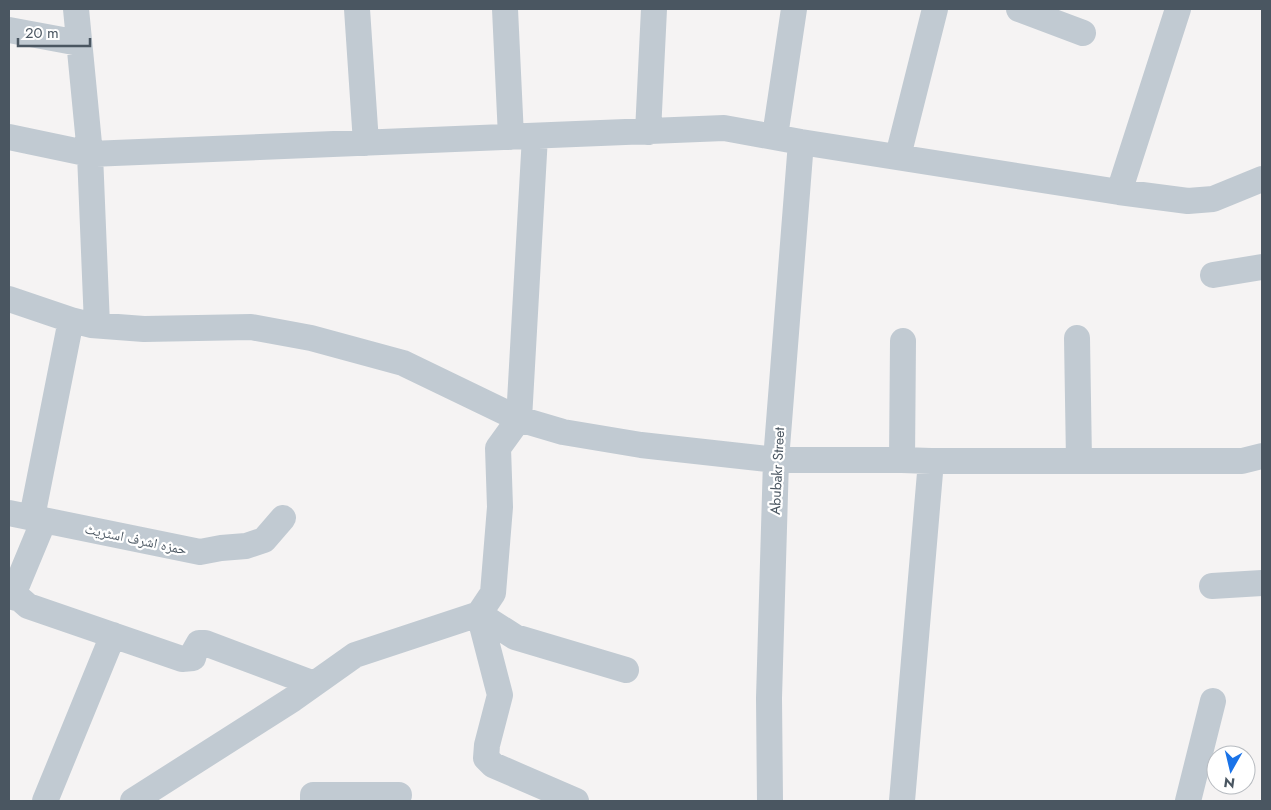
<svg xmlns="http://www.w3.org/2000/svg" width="1271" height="810" font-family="Jost,'Noto Naskh Arabic',sans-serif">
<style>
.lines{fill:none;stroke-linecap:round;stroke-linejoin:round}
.minor{stroke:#c1cad2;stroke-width:26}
.labels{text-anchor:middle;stroke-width:4.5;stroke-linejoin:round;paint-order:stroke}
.street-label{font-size:14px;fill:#4a5661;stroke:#fff}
</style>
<rect width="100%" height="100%" fill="#f5f3f3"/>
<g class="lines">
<path class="minor" d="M76 9 90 154 97 325
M357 9 366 143
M505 9 511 137
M1019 9 1083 33
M9 30 79 43
M648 132 654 9
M775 136 794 9
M9 137 90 154 724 128 801 142 1119 192 1188 201 1213 199 1262 179
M898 156 935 9
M1119 192 1178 9
M1213 275 1262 267
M9 299 71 320 91 325 144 329 251 327 311 338 403 363 519 419 563 432 641 445 776 460H902L931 461H1242L1262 456
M1077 338 1079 461
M902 460 903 341
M9 513 200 552 221 548 246 546 264 540 283 518
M32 517 71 320
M44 520 12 597 20 599 28 606 182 659 193 658 195 650 199 643H205L314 684
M1212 586 1262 583
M479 614 500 695 487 745 486 758 493 765 576 801
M479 614 515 637 626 670
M45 801 113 635
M133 801 293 699 355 655 479 614 493 593 500 507 498 448 519 419 535 136
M313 801V795H399
M770 801 769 698 776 460 801 142
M902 801 931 461
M1188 801 1213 701"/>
</g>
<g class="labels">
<g class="street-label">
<text transform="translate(777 471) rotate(-87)" y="5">Abubakr Street</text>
<text transform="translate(136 539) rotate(12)" y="5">حمزہ اشرف اسٹریٹ</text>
</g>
</g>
<rect width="1271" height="810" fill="none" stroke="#4a5661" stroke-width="20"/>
<g transform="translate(1231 770) rotate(188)"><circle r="24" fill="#ffffff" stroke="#b7bbc0"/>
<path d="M0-4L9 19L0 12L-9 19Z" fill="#1a73e8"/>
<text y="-8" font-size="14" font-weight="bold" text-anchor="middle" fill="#4a5661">N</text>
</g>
<path d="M18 38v8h72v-8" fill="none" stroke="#4a5661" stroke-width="2.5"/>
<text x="25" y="38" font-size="15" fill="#4a5661" stroke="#ffffff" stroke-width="4" paint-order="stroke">20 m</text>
</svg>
